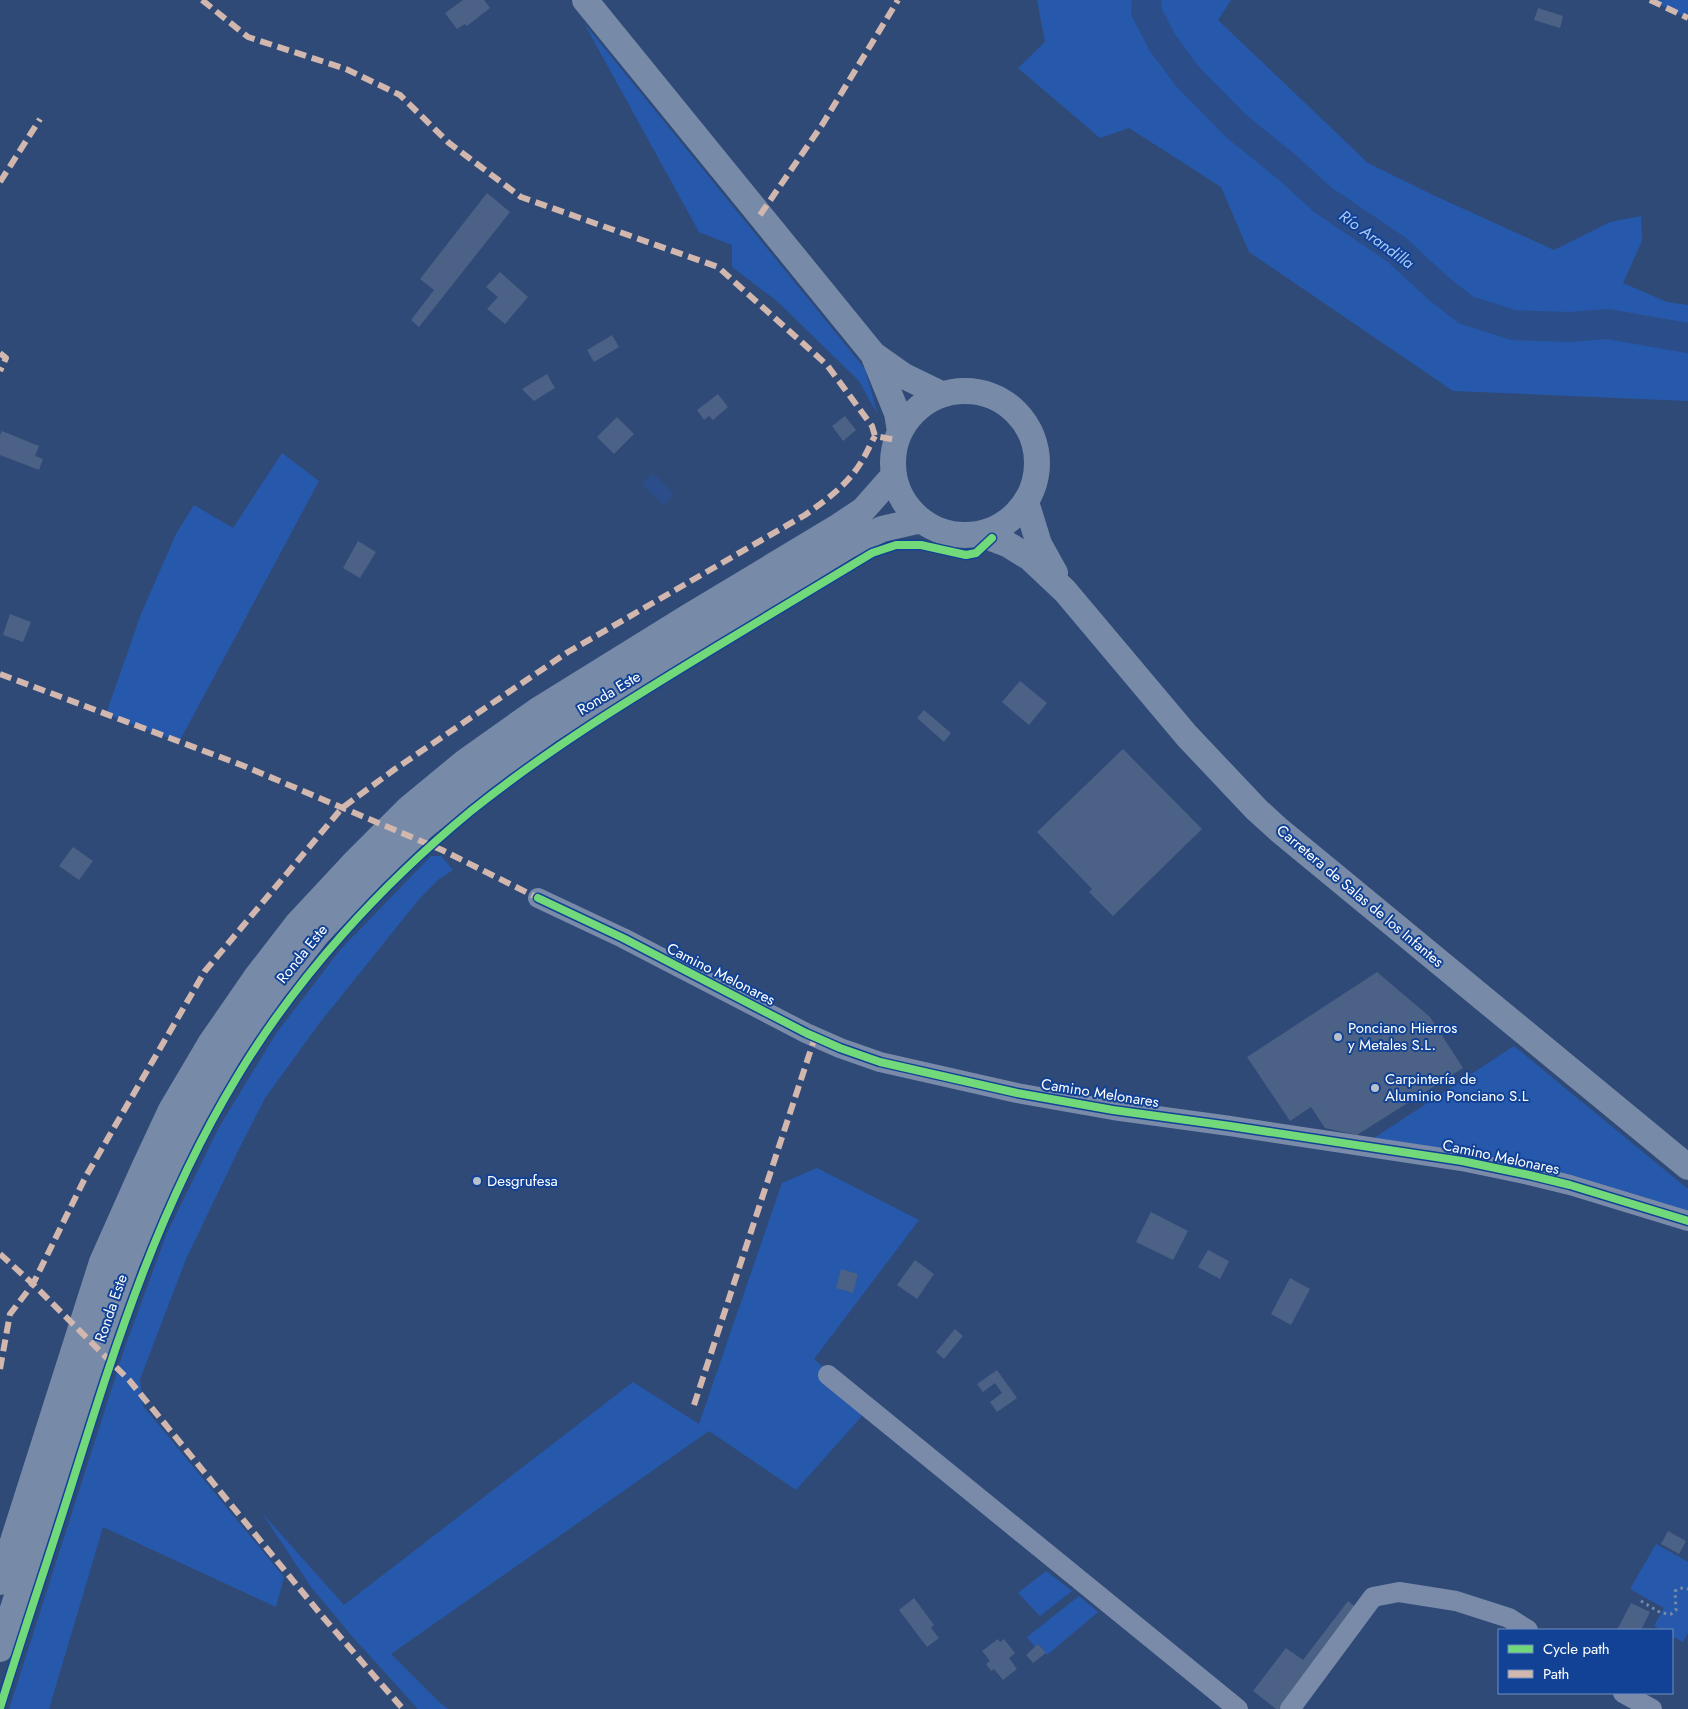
<svg xmlns="http://www.w3.org/2000/svg" width="1688" height="1709" font-family="Jost,sans-serif">
<style>
.green{fill:#2659ac}
.water{fill:#2b4e8a}
.lines{fill:none;stroke-linecap:round;stroke-linejoin:round}
.river{stroke:#2b4e8a;stroke-width:30}
.building{fill:#4b6185}
.path{stroke:#798ba9;stroke-width:3;stroke-dasharray:2.5 4;stroke-linecap:butt}
.minor{stroke:#798ba9;stroke-width:20}
.major{stroke:#778aa7;stroke-width:26}
.quiet{stroke:#d1b7ad;stroke-width:6;stroke-dasharray:12 6;stroke-linecap:butt}
.cycleway-casing{stroke:#124295;stroke-width:11}
.cycleway{stroke:#71d979;stroke-width:8}
.poi-dot{fill:#b7c0cf;stroke:#124295;stroke-width:2}
.labels{text-anchor:middle;stroke-width:4;stroke-linejoin:round;paint-order:stroke}
.street-label{font-size:15px;fill:#fff;stroke:#124295}
.poi-label{font-size:15px;fill:#fff;stroke:#124295;text-anchor:start}
.water-label{font-size:16px;font-style:italic;fill:#adcbfa;stroke:#124295}
</style>
<rect width="100%" height="100%" fill="#304a77"/>
<path class="green" d="M1037 0H1231L1218 20 1368 163 1433 195 1554 250 1610 222 1641 216 1642 241 1623 283 1667 302 1688 305V401L1453 391 1249 252 1221 187 1129 128 1100 138 1018 68 1045 42Z
M1650 0H1688V18Z
M584 23 865 369 878 415 859 381 778 302 732 267V245L699 232Z
M282 453 319 481 179 742 106 714 141 614 176 534 194 505 233 528Z
M431 856H441L453 870 439 879 420 898 318 1025 265 1098 237 1153 186 1259 140 1379 143 1406 284 1577 276 1607 103 1527 49 1709H9L126 1344 167 1233 218 1129 275 1035 340 950Z
M1514 1046 1688 1189V1217L1368 1142Z
M817 1168 919 1220 814 1359 869 1408 796 1490 709 1431 391 1654 438 1701 448 1709H418L352 1636 311 1587 262 1513 344 1605 633 1382 699 1424 782 1183Z
M1656 1544 1688 1562V1633L1683 1642 1672 1636V1630H1662L1654 1626 1664 1608 1630 1589Z
M1046 1571 1072 1591 1040 1616 1018 1593Z
M1079 1596 1098 1612 1047 1655 1039 1644 1035 1647 1027 1637Z"/>
<path class="water" d="M653 473 674 494 663 505 642 484Z"/>
<g class="lines">
<path class="river" d="M1147 0 1146 11 1162 42 1187 76 1236 126 1288 168 1323 200 1397 250 1438 288 1466 310 1513 325 1570 327 1607 324 1688 338"/>
</g>
<path class="building" d="M463 0H484L490 8 467 26 465 24 457 29 445 13Z
M1538 8 1563 16 1560 28 1534 20Z
M487 193 510 212 419 327 411 320 434 290 420 279Z
M500 272 528 297 505 324 487 309 498 297 486 287Z
M612 335 619 347 594 362 587 350Z
M547 374 555 388 534 401 522 389Z
M718 394 728 407 713 420 709 416 704 420 697 410Z
M845 416 856 430 843 441 832 426Z
M617 417 634 434 614 454 597 437Z
M2 431 39 446 35 456 43 459 39 470 0 455V435Z
M358 541 376 552 360 578 343 568Z
M10 614 31 622 23 642 3 635Z
M1020 681 1047 703 1029 725 1002 702Z
M924 710 951 733 944 742 917 718Z
M1123 749 1202 829 1113 916 1089 892 1092 889 1037 832Z
M73 847 93 861 79 880 59 866Z
M1377 972 1430 1017 1463 1068 1357 1135 1325 1128 1311 1107 1290 1121 1247 1057Z
M1151 1212 1188 1231 1173 1260 1136 1242Z
M1208 1250 1229 1261 1220 1279 1198 1267Z
M915 1260 934 1274 917 1299 897 1285Z
M841 1269 858 1274 853 1293 836 1288Z
M1290 1278 1310 1289 1291 1325 1271 1314Z
M955 1329 963 1336 944 1359 936 1352Z
M997 1370 1017 1398 997 1412 990 1402 1002 1393 995 1383 983 1392 977 1384Z
M1668 1531 1686 1541 1679 1554 1661 1544Z
M914 1598 934 1625 931 1628 939 1638 927 1647 899 1610Z
M1348 1601 1357 1608 1280 1709H1276L1253 1691 1286 1648 1303 1660Z
M1631 1603 1650 1612 1641 1630H1617Z
M998 1639 1000 1642 1004 1639 1015 1653 1009 1658 1017 1669 1003 1680 994 1669 991 1671 986 1664 990 1661 982 1651Z
M1038 1644 1046 1653 1033 1663 1026 1655Z"/>
<g class="lines">
<path class="path" d="M1641 1601 1661 1613 1671 1614 1676 1610 1675 1591 1680 1588 1688 1589"/>
<path class="minor" d="M538 898 623 938 806 1033 840 1048 880 1062 1017 1093 1113 1110 1230 1126 1462 1161 1529 1175 1570 1185 1688 1221
M828 1375 1238 1709
M1623 1693 1652 1709
M1290 1709 1373 1597 1399 1592 1456 1601 1509 1618 1528 1630"/>
<path class="major" d="M585 0 873 354 897 413 900 431
M873 354 904 376 941 394
M893 463a72 72 0 1 1 144 0a72 72 0 1 1-144 0Z
M1026 502 1039 544 1055 573
M981 534 1007 544 1030 558 1065 591 1187 736 1257 810 1279 830 1688 1167
M0 1582 102 1262 143 1170 171 1110 210 1044 257 976 298 923 353 864 409 808 466 761 538 710 688 617 836 528 863 510 894 475
M0 1649 81 1398 127 1262 163 1181 190 1123 227 1058 272 992 317 934 372 876 424 826 482 780 548 731 849 545 882 529 921 520"/>
<path class="quiet" d="M202 0 248 37 346 69 400 95 449 143 521 197 718 267 827 365 872 426 875 436 896 440
M1650 0 1688 18
M0 182 40 119
M760 215 822 125 898 0
M0 353 6 358 0 371
M0 674 244 766 442 850 538 898
M0 1254 33 1284 129 1380 322 1616 403 1709
M0 1369 10 1314 33 1284 86 1176 205 971 342 808 395 769 568 652 805 515C826 500 846 486 860 464 866 455 870 445 875 436
M694 1405 815 1037"/>
<g class="cycleway-casing">
<path id="cycleway" d="M538 898 623 938 806 1033 840 1048 880 1062 1017 1093 1113 1110 1230 1126 1462 1161 1529 1175 1570 1185 1688 1221
M0 1708C24 1630 50 1554 74 1477 118 1337 160 1204 237 1077 297 977 380 886 471 811 548 749 632 698 716 647 768 616 820 584 872 553L896 545H921L966 555 976 553 992 538"/>
</g>
<use href="#cycleway" class="cycleway"/>
</g>
<g class="poi-dot">
<circle cx="1338" cy="1037" r="5"/>
<circle cx="1375" cy="1088" r="5"/>
<circle cx="477" cy="1181" r="5"/>
</g>
<g class="labels">
<g class="street-label">
<text transform="translate(609 693) rotate(-31)" y="5">Ronda Este</text>
<text transform="translate(1360 896) rotate(40)" y="5">Carretera de Salas de los Infantes</text>
<text transform="translate(302 954) rotate(-51)" y="5">Ronda Este</text>
<text transform="translate(721 974) rotate(27)" y="5">Camino Melonares</text>
<text transform="translate(1100 1093) rotate(9)" y="5">Camino Melonares</text>
<text transform="translate(1501 1157) rotate(12)" y="5">Camino Melonares</text>
<text transform="translate(111 1308) rotate(-71)" y="5">Ronda Este</text>
</g>
<g class="poi-label">
<text x="1348" y="1033">Ponciano Hierros<tspan x="1348" dy="17">y Metales S.L.</tspan></text>
<text x="1385" y="1084">Carpintería de<tspan x="1385" dy="17">Aluminio Ponciano S.L</tspan></text>
<text x="487" y="1186">Desgrufesa</text>
</g>
<g class="water-label">
<text transform="translate(1377 239) rotate(36)" y="6">Río Arandilla</text>
</g>
</g>
<rect x="1498" y="1629" width="175" height="65" fill="#124295" stroke="#718ebf"/>
<rect x="1508" y="1645" width="25" height="8" fill="#71d979" stroke="#718ebf"/>
<text x="1543" y="1654" font-size="15" fill="#ffffff">Cycle path</text>
<rect x="1508" y="1670" width="25" height="8" fill="#d1b7ad" stroke="#718ebf"/>
<text x="1543" y="1679" font-size="15" fill="#ffffff">Path</text>
</svg>
